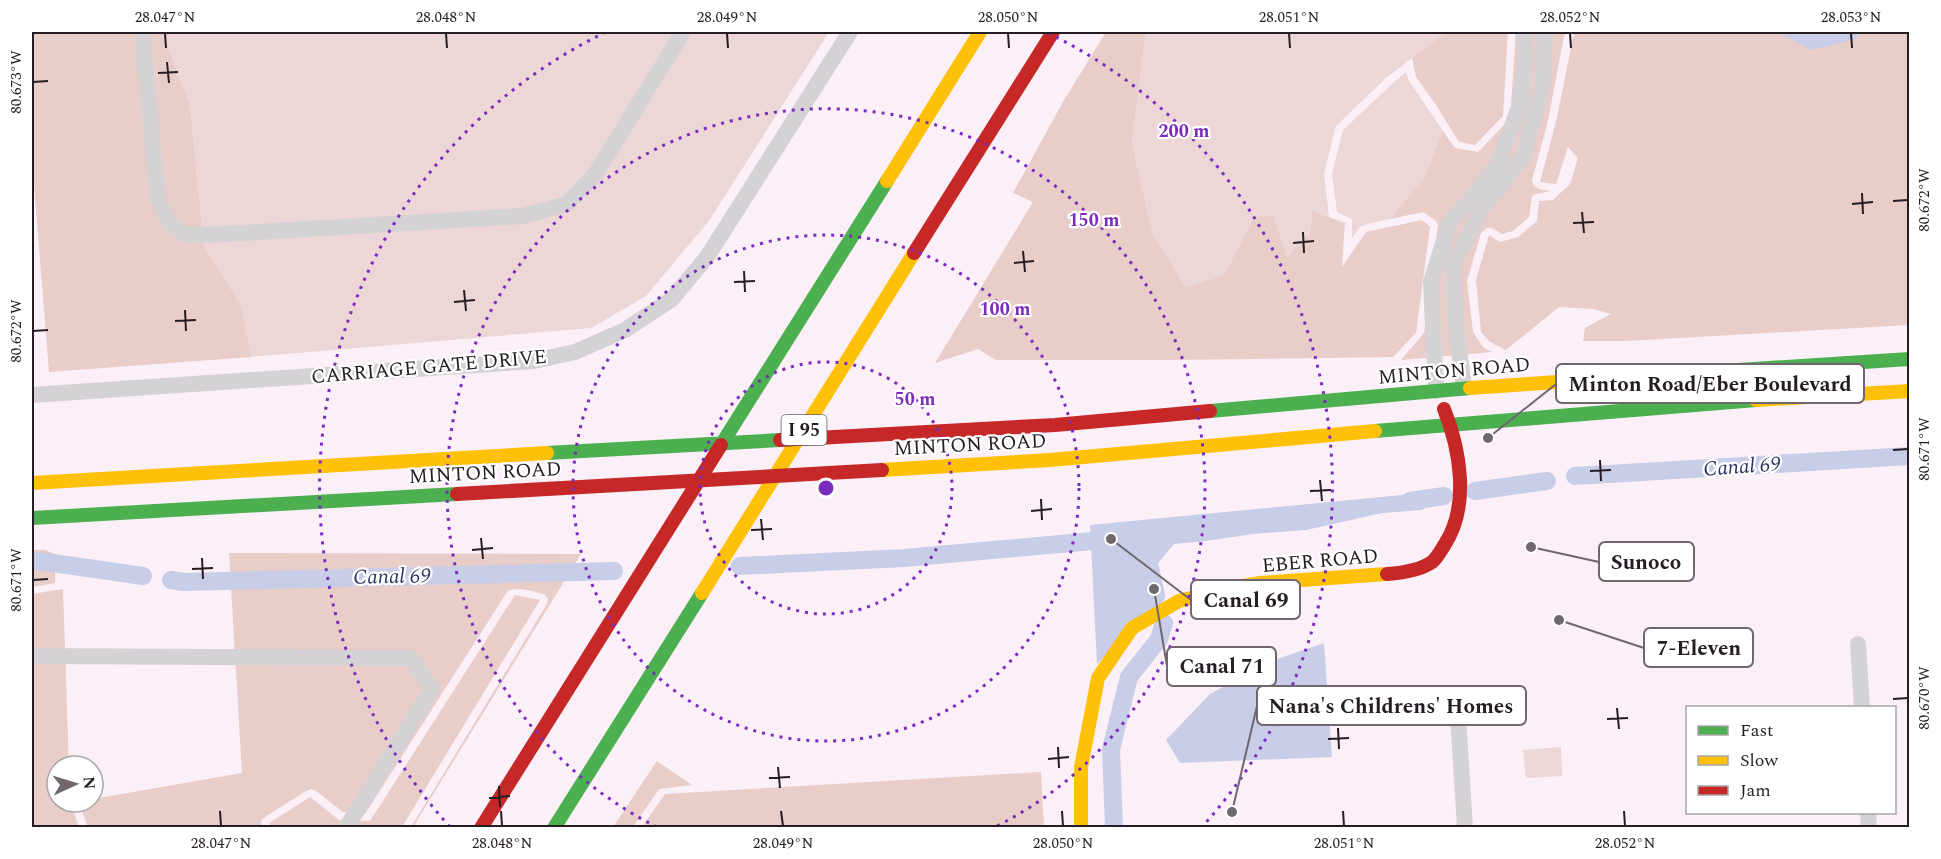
<svg xmlns="http://www.w3.org/2000/svg" width="1941" height="859" font-family="Spectral,serif">
<style>
.green{fill:#ecd7d6}
.forest{fill:#e8cdc9}
.water{fill:#c8cde8}
.lines{fill:none;stroke-linecap:round;stroke-linejoin:round}
.canal{stroke:#c8cde8;stroke-width:18}
.street{stroke:#d5d2d5;stroke-width:16}
.fast{stroke:#4caf50;stroke-width:14}
.slow{stroke:#ffc107;stroke-width:14}
.jam{stroke:#c62828;stroke-width:14}
.ticks{fill:none;stroke:#251d23;stroke-width:2}
.ring{fill:none;stroke:#7b2cbf;stroke-width:3;stroke-dasharray:3 6}
.labels{text-anchor:middle;stroke-width:4.5;stroke-linejoin:round;paint-order:stroke}
.shield{fill:#fff;stroke:#666165;stroke-width:1.5}
.shield-label{font-size:18px;font-weight:bold;fill:#251d23}
.street-label{font-size:20px;fill:#251d23;stroke:#fff}
.water-label{font-size:21px;font-style:italic;fill:#2a3562;stroke:#fff}
.centre{fill:#7b2cbf;stroke:#fff;stroke-width:3}
.ring-label{font-size:18px;text-anchor:middle;font-weight:bold;fill:#7b2cbf;stroke:#fff;stroke-width:4.5;stroke-linejoin:round;paint-order:stroke}
.leader{fill:none;stroke:#70676e;stroke-width:2}
.callout-dot{fill:#70676e;stroke:#fff;stroke-width:2}
.callout{fill:#fff;stroke:#70676e;stroke-width:2}
.callout-label{font-size:21px;text-anchor:middle;font-weight:bold;fill:#251d23}
.neatline{fill:none;stroke:#251d23;stroke-width:2}
.ticks-label{font-size:15px;text-anchor:middle;fill:#251d23}
</style>
<rect width="100%" height="100%" fill="#fbf0f8"/>
<path class="green" d="M162 32H829L709 221 646 296 591 328 251 357 242 307 204 246 190 104Z
M1146 32H1446L1386 78 1336 126 1324 174 1329 217 1312 212 1310 233 1287 258 1254 217 1224 275 1186 289 1153 235 1132 143Z
M1406 72 1409 81 1443 131 1442 135 1424 179 1393 218 1364 225 1360 227 1352 238V219L1337 212 1332 174 1343 130 1392 84Z
M1561 747 1562 776 1526 778 1523 750Z"/>
<path class="forest" d="M32 32H162L190 104 204 246 242 307 251 357 49 372 32 160Z
M1106 32H1146L1132 143 1153 235 1186 288 1224 275 1254 217 1273 216 1287 257 1310 233 1312 211 1345 223 1342 267 1366 232 1422 220 1430 227 1416 333 1393 357 1170 360H996L978 349 935 363 1033 202 1013 193 1064 100Z
M1446 32H1508L1503 116 1475 145 1459 142 1436 105 1416 77 1412 58Z
M1516 32H1567L1564 36 1548 121 1532 180C1533 190 1543 190 1551 191L1536 194 1532 196 1529 217 1513 231 1502 234 1492 228H1487L1481 233 1467 281 1473 332 1483 347 1492 352 1401 360 1424 333 1438 225 1436 221 1423 212 1390 219 1424 179 1443 131 1455 148 1478 152 1510 119Z
M1576 32H1777L1856 39 1861 32H1909V325L1627 341H1583L1585 328 1611 314 1593 309 1559 307 1506 350 1490 342 1481 332 1476 280 1489 235 1500 242 1518 237 1537 221 1539 201 1553 200 1570 184 1578 158 1568 147 1556 184 1540 182 1556 122 1573 37Z
M32 550H45L55 554V583L32 587Z
M229 553 581 554 413 827H411L547 604 548 599 544 594C533 592 517 585 507 592L365 814 343 812 316 791 311 789 306 791 262 819 261 823 262 827 88 828 79 802H93V799L242 773Z
M63 589 69 766H57V802H70L79 827 32 828V594Z
M515 595 540 600 402 827 272 828 269 823 310 797 339 820 370 821Z
M657 761 692 785 659 789 633 827H613Z
M1041 772 1044 827H642L665 794Z"/>
<path class="water" d="M1777 32H1861L1856 39 1812 50Z
M1433 492 1434 504 1421 510 1382 513 1306 530 1253 534 1206 541 1174 544 1153 569 1150 582 1163 599 1097 664 1090 525Z
M1324 643 1332 757 1180 763 1166 740 1210 694 1274 660Z"/>
<g class="lines">
<path class="canal" d="M1575 476 1910 456
M1475 491 1547 481
M1410 501 1444 496
M1147 554 1156 596
M32 561H39L143 576
M740 566 904 558 1115 539
M171 580 183 582 614 571
M1114 828 1111 749 1129 677 1159 639 1164 623"/>
<path class="street" d="M142 32 158 200 169 222 184 235 226 234 523 216 567 204 596 173 683 32
M1464 388 1456 327 1453 265 1480 212 1523 156 1543 84 1545 32
M1436 391 1431 282 1449 224 1497 166 1520 104 1526 56 1523 32
M32 395 534 361 575 352 625 330 672 299 707 257 850 32
M1858 644 1862 708
M32 656 411 658 432 689 346 828
M1458 718 1465 828
M1868 812 1869 828"/>
<path class="fast" d="M1707 372 1910 359
M1210 411 1470 388
M1375 431 1756 400
M721 445 887 181
M547 453 780 440
M32 518 457 494
M554 828 702 593"/>
<path class="slow" d="M887 181 980 32
M1470 388 1707 372
M1756 400 1910 391
M882 470 1050 460 1375 431
M32 483 547 453
M702 593 914 253
M1081 828V767L1098 678 1132 628 1179 601 1226 589 1260 583 1387 574"/>
<path class="jam" d="M914 253 1053 32
M780 440 1055 425 1210 411
M457 494 882 470
M1387 574C1402 573 1419 571 1432 562 1438 557 1441 550 1445 544 1470 505 1460 449 1444 409
M481 828 721 445"/>
</g>
<path class="ticks" d="M165 33 166 48M446 33 447 48M727 33 728 48M1008 33 1009 48M1289 33 1290 48M1570 33 1571 48M1851 33 1852 48M167 62 169 83M158 73 178 72M33 82 48 81M1862 193 1863 214M1893 201 1908 200M1852 204 1873 202M1582 212 1584 233M1573 223 1594 222M1303 232 1304 253M1293 243 1314 241M1023 251 1025 272M1014 263 1034 261M744 271 745 292M734 282 755 281M464 290 466 311M454 302 475 300M185 310 186 331M175 321 196 320M33 331 48 330M1893 450 1908 449M1600 460 1601 481M1590 471 1611 470M1320 480 1322 501M1310 491 1331 490M1041 499 1042 520M1031 511 1052 509M761 519 763 540M751 530 772 529M481 538 483 559M472 550 493 548M202 558 203 579M192 569 213 568M33 580 48 579M1893 699 1908 698M1617 708 1619 729M1607 719 1628 718M1338 728 1339 749M1328 739 1349 738M1058 747 1059 768M1048 759 1069 757M778 767 780 788M769 778 790 777M499 786 500 807M489 798 510 796M220 811 221 826M501 811 502 826M781 811 783 826M1062 811 1063 826M1343 811 1344 826M1624 811 1625 826"/>
<g class="ring">
<circle cx="826" cy="488" r="126"/>
<circle cx="826" cy="488" r="253"/>
<path d="M657 827A379 379 0 1 1 995 827"/>
<path d="M450 827A506 506 0 0 1 604 33M1048 33A506 506 0 0 1 1202 827"/>
</g>
<g class="labels">
<rect class="shield" x="781.5" y="415" width="45" height="30" rx="4.5"/>
<g class="shield-label">
<text x="804" y="436">I 95</text>
</g>
<g class="street-label">
<text transform="translate(429 366) rotate(-5)" y="7">CARRIAGE GATE DRIVE</text>
<text transform="translate(1454 370) rotate(-5)" y="7">MINTON ROAD</text>
<text transform="translate(970 444) rotate(-3)" y="7">MINTON ROAD</text>
<text transform="translate(485 472) rotate(-3)" y="7">MINTON ROAD</text>
<text transform="translate(1320 560) rotate(-5)" y="7">EBER ROAD</text>
</g>
<g class="water-label">
<text transform="translate(1742 466) rotate(-4)" y="7">Canal 69</text>
<text transform="translate(392 576) rotate(-1)" y="7">Canal 69</text>
</g>
</g>
<circle cx="826" cy="488" r="9" class="centre"/>
<g class="ring-label">
<text x="1184" y="137">200 m</text>
<text x="1094" y="226">150 m</text>
<text x="1005" y="315">100 m</text>
<text x="915" y="405">50 m</text>
</g>
<path class="leader" d="M1488 438L1556 384M1531 547L1599 562M1111 539L1191 600M1559 620L1644 648M1154 589L1167 666M1232 812L1257 706"/>
<g class="callout-dot">
<circle cx="1488" cy="438" r="6"/>
<circle cx="1531" cy="547" r="6"/>
<circle cx="1111" cy="539" r="6"/>
<circle cx="1559" cy="620" r="6"/>
<circle cx="1154" cy="589" r="6"/>
<circle cx="1232" cy="812" r="6"/>
</g>
<g class="callout">
<rect x="1556" y="364" width="308" height="39" rx="6"/>
<rect x="1599" y="542" width="95" height="39" rx="6"/>
<rect x="1191" y="580" width="109" height="39" rx="6"/>
<rect x="1644" y="628" width="109" height="39" rx="6"/>
<rect x="1167" y="647" width="109" height="39" rx="6"/>
<rect x="1257" y="686" width="269" height="39" rx="6"/>
</g>
<g class="callout-label">
<text x="1710" y="391">Minton Road/Eber Boulevard</text>
<text x="1646" y="569">Sunoco</text>
<text x="1246" y="607">Canal 69</text>
<text x="1699" y="655">7-Eleven</text>
<text x="1222" y="673">Canal 71</text>
<text x="1391" y="713">Nana's Childrens' Homes</text>
</g>
<rect width="1941" height="859" fill="none" stroke="#ffffff" stroke-width="66"/>
<rect x="1686" y="706" width="210" height="108" fill="#ffffff" stroke="#a8a5a7" stroke-width="1.5"/>
<rect x="1698" y="726" width="30" height="9" fill="#4caf50" stroke="#a8a5a7" stroke-width="1.5"/>
<text x="1740" y="736" font-size="18" fill="#251d23">Fast</text>
<rect x="1698" y="756" width="30" height="9" fill="#ffc107" stroke="#a8a5a7" stroke-width="1.5"/>
<text x="1740" y="766" font-size="18" fill="#251d23">Slow</text>
<rect x="1698" y="786" width="30" height="9" fill="#c62828" stroke="#a8a5a7" stroke-width="1.5"/>
<text x="1740" y="796" font-size="18" fill="#251d23">Jam</text>
<g transform="translate(75 784) rotate(86)"><circle r="28" fill="#ffffff" stroke="#a8a5a7" stroke-width="1.5"/>
<path d="M0-4.5L10 22L0 15L-10 22Z" fill="#70676e"/>
<text y="-9" font-size="16" font-weight="bold" text-anchor="middle" fill="#251d23">N</text>
</g>
<rect x="33" y="33" width="1875" height="793" class="neatline"/>
<g class="ticks-label">
<text x="165" y="22">28.047°N</text>
<text x="446" y="22">28.048°N</text>
<text x="727" y="22">28.049°N</text>
<text x="1008" y="22">28.050°N</text>
<text x="1289" y="22">28.051°N</text>
<text x="1570" y="22">28.052°N</text>
<text x="1851" y="22">28.053°N</text>
<text transform="translate(16 82) rotate(-90)" y="5">80.673°W</text>
<text transform="translate(1924 200) rotate(-90)" y="5">80.672°W</text>
<text transform="translate(16 331) rotate(-90)" y="5">80.672°W</text>
<text transform="translate(1924 449) rotate(-90)" y="5">80.671°W</text>
<text transform="translate(16 580) rotate(-90)" y="5">80.671°W</text>
<text transform="translate(1924 698) rotate(-90)" y="5">80.670°W</text>
<text x="221" y="848">28.047°N</text>
<text x="502" y="848">28.048°N</text>
<text x="783" y="848">28.049°N</text>
<text x="1063" y="848">28.050°N</text>
<text x="1344" y="848">28.051°N</text>
<text x="1625" y="848">28.052°N</text>
</g>
</svg>
